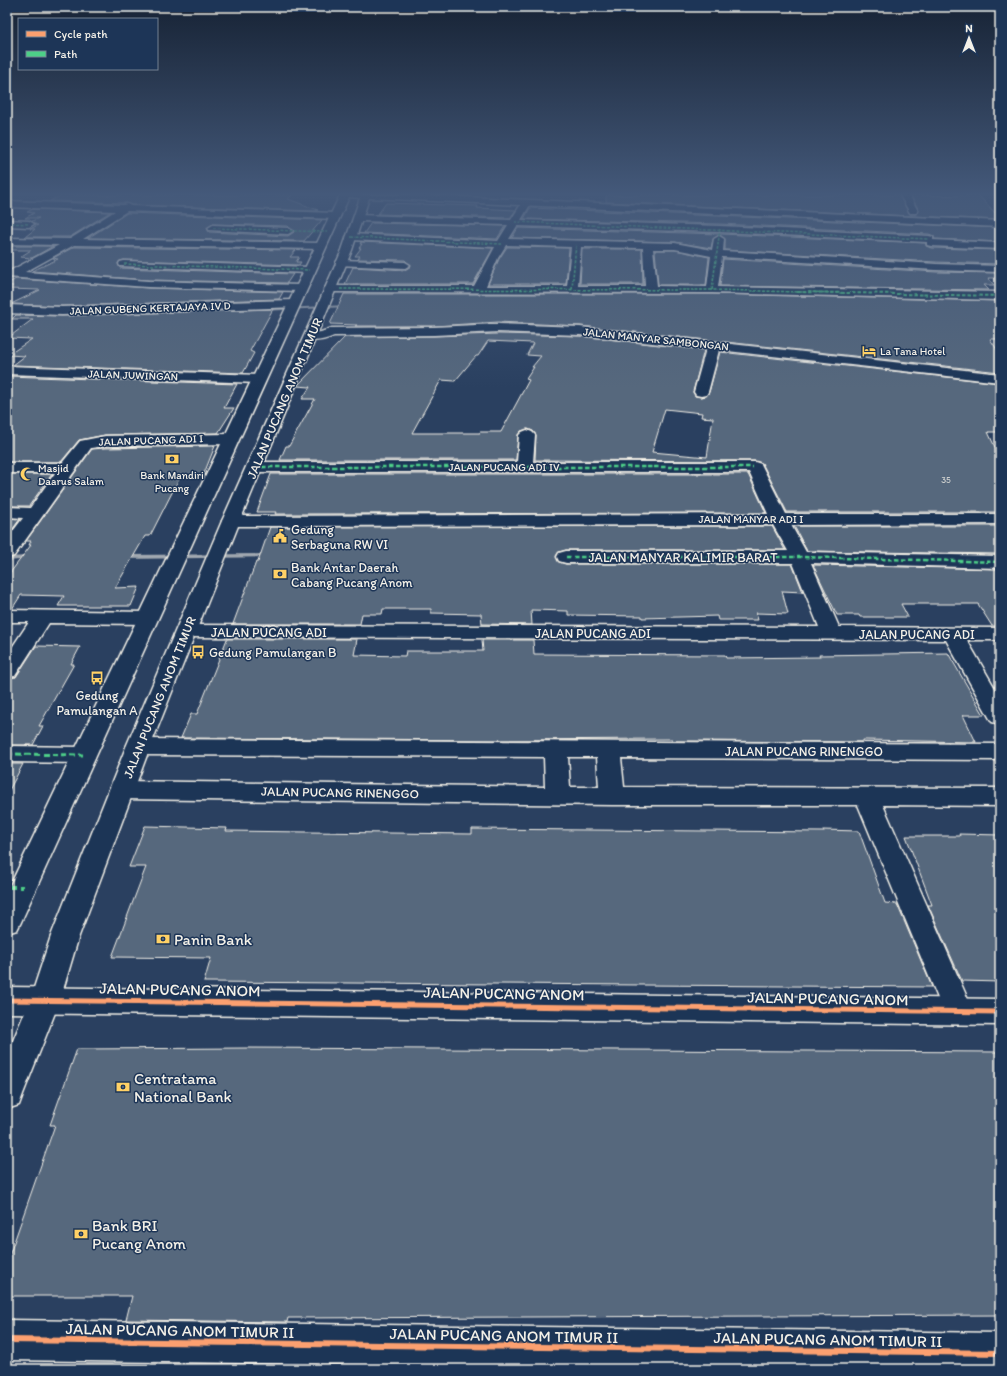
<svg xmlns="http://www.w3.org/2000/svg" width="1007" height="1376" font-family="Itim,sans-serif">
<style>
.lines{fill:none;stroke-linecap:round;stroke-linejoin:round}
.stream{fill:#a1a8b0;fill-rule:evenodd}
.building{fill:#56677d;stroke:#f4f1e8;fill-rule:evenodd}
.minor-casing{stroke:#f4f1e8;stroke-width:3}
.tertiary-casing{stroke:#f4f1e8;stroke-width:3}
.primary-casing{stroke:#f4f1e8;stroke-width:3}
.minor{fill:#1d3557;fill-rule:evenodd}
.tertiary{fill:#1d3557;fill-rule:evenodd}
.primary{fill:#1d3557;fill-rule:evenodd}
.quiet-far4{stroke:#4dcf88;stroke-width:1.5;stroke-dasharray:3 1.5;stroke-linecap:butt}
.quiet-far3{stroke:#4dcf88;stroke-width:2;stroke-dasharray:3.5 2;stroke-linecap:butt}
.quiet-far2{stroke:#4dcf88;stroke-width:2.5;stroke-dasharray:4.5 2.5;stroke-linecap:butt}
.quiet-far1{stroke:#4dcf88;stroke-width:3;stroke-dasharray:6 3;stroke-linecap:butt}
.quiet{stroke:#4dcf88;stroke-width:4;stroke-dasharray:8 4;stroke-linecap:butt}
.cycleway-far1-casing{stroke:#1d3557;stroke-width:8}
.cycleway-casing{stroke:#1d3557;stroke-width:9}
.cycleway-far1{stroke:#fca06f;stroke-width:5}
.cycleway{stroke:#fca06f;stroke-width:6}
.labels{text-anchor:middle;stroke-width:3;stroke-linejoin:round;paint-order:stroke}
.far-number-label{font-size:9px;fill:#cccecd}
.far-street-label{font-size:11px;fill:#f4f1e8;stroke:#1d3557}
.far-poi-label{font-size:11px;fill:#f4f1e8;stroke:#1d3557;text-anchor:start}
.street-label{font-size:13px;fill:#f4f1e8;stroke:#1d3557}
.poi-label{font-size:13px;fill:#f4f1e8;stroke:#1d3557;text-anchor:start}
.near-poi-label{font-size:16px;fill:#f4f1e8;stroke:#1d3557;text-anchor:start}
.near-street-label{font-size:16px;fill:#f4f1e8;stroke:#1d3557}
</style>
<rect width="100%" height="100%" fill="#2a4060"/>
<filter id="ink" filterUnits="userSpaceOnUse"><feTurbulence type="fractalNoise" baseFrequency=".025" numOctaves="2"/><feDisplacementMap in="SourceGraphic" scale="8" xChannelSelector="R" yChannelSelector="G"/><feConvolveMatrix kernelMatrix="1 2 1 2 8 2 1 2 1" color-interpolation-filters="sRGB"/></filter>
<g filter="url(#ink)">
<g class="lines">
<path class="stream" d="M709 207 902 214 904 215 902 216 710 209Z
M582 291 584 292 583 293 549 296 547 295 549 294Z
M685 292 730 294 732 295 730 296 686 294H685Z
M751 294H804L806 295 804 296H752L750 295Z
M346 305H347V307L263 311 261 310 263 309Z
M168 310 215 311 217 312 215 313 169 312 167 311Z
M269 554 271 555V557L123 559 120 557 123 555Z
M29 556 32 558 31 559 7 561V557Z"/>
</g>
<path class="building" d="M61 195H292L288 199 318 210 316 211 131 205 127 203 50 201Z
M606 195H899L910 214H916L919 211 911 195 979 196 1000 218V220L606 202Z
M386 203 478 206 477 208 516 210 510 218 378 214Z
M530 208 1000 228V242L934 239V236L929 234 720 224 524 219Z
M33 209 110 212 70 237H25L35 229H30L38 225H35L32 221 39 218H25L34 213 27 212Z
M127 213 322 220 304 241 88 238ZM213 224 288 226 294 232 288 236 209 232 207 228Z
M371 223 505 226 497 239 364 233Z
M518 228 720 234 926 243V246L931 248 1000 250V264L936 262 725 250V239L720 235 713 239 711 248 675 242 512 238Z
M361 242 493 248 473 284H345L353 267 405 270 411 266 405 260 358 259 360 256H355L361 248H359L362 244H360Z
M13 246H53L32 258 20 257 31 250H7Z
M74 247 296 250 290 257H299L296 262H301L299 265 124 260 120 261 118 263 120 268 293 274 287 283 148 280 32 271 58 259 53 258Z
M507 247 569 248 566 284H488L499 259Z
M582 249H642L643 284H580Z
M655 250H675L709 257 706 285H658Z
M723 259 936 272 1000 273V278H988L994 285H984L989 290 720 286Z
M16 279 148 288 283 292 279 299 62 306 11 304 40 290 8 289 13 286 7 285V284Z
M344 294H712L1000 301V339H990L1000 354V372L580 326 498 322 434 326H355L357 325 330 324Z
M273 309 250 351 254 353 243 373 13 365 25 356 8 355 32 339 8 338 33 319H12L16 315 62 316Z
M498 334 580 336 704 350 693 392 695 396 701 397 706 396 709 392 720 352 1000 383V432H988L1000 458V512H787L762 463 755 461 535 460 536 435 533 431 528 429 521 431 518 435 516 460H280L286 446H289L315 399H302L310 387 297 386 345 337 434 336ZM488 341 533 343 527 355 541 356 532 367H534L526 379 529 380 501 432H480V433H412L441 380 455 381 476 356H478ZM665 409 702 413 701 417 713 418 707 457 652 452Z
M7 376 237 384 224 408H234L218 433 105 435 79 440 61 462H7Z
M215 446 203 476 180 477 150 536H145L140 545 115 588 139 587 131 606H58L64 596 21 595 12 609H7V577L31 545H29L31 541H26L92 449 105 448Z
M7 474H52L29 506H7Z
M271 474H748L766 513 275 514 276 512H257Z
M7 518 20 519 7 537Z
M772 526 785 550H566L559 552 556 556 559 562 566 564H792L803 592 782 591 788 614 756 613 758 620H718L717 616 642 618V616L568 615V611L531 610 532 625 482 624 481 614 431 613V609H383L382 614H362L360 624H233L256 562H258L270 527Z
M794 526H1000V554L807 551Z
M813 565 1000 569V626H992L978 604H901L908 617H860L859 615H837Z
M227 639H357L354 655 405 656 406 651H483L482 640H533L534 654 725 655 726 658 820 657 819 655 948 653 984 715H963L976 742 863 740V742L672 741V739L492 740 181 738 191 714H197Z
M36 646 80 647 71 664H74L39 726H43L33 745H7V678L16 677Z
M7 764H23L7 794Z
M145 826 227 828 226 831 472 834V829L824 832 823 830 859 831 885 903 897 904 932 987 204 982 211 958 112 957 146 867H129Z
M959 834 1000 835V982L962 981 928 905H932L906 836H960Z
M247 1048 1000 1052V1315L288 1318 287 1322 126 1320 132 1296H7V1262L55 1125H50L77 1049Z"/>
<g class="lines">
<g class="minor-casing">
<path id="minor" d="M900 195H909L918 211 916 213H910Z
M526 200 531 203 521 220 720 226 929 236 933 237V240L1000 243V249L931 246 927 245V242L720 232 517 226 509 239 675 243 712 250 714 239 719 236 724 239 723 251 936 264 1000 266V272L936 270 722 257 718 287 1000 292V300L712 293 330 292 326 291 324 289 326 287 330 286H474L495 247 351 240 346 237 351 234 498 241 508 225 359 221 354 218 359 215 511 220 523 201ZM506 245 571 247 567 286H486L498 258ZM581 247 643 248 645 286H578ZM653 249H675L711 256 707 287 657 286Z
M7 201 123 205 127 204 131 206 335 213 340 216 335 219 127 211 83 239 321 243 326 246 321 249 74 245 25 272 148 281 301 285 305 286 307 288 305 290 301 291 148 287 7 277 8 272 59 245 7 244V238L70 239 115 211 7 207Z
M7 220 29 221 34 224 29 227 7 226Z
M213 225 288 228 293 231 288 234 209 230 208 228Z
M341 260 405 262 410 265 405 268 337 265 336 263 337 261Z
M124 261 309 267 315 270 309 273 120 266 119 264 120 262Z
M293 300 297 301 299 304 297 307 62 315 7 313V305L62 307Z
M498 324 580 327 1000 374V382L719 350 708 392 706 395 701 396 696 395 694 392 706 349 580 335 498 332 434 335 334 336C325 340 316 342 306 340L305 337 306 334 321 332 332 328 434 327Z
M527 430 532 432 535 435 533 462H755L761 464 786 514H1000V524L791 525 806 552 1000 556V568L811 563 839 627 1000 628V640H967L1000 697V724L992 722 989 717 946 640 186 637 179 635 176 631 179 627 186 625 819 627 793 563H566L559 561 557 557 559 553 566 551H788L773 525 231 526 225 525 222 521 225 517 231 516 768 514 749 472H255L249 470 247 467 249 464 255 462H517L519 435 522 432Z
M230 434 235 436 238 439 235 442 230 444 105 446 91 448 14 556 7 558V539L23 518 7 517V507L30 508 55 473H7V463H62L80 441 105 436Z
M7 610 147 612 154 614 157 618 154 622 147 624 49 623 15 676 7 677V655L29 622H7Z
M138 739 1000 744V760L621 758 624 787 1000 788V806L883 805 973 1011 969 1020 958 1024 947 1020 858 805H612L121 799 112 796 109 790 112 784 121 781 545 787 544 757 138 755 130 752 126 747 130 742ZM568 757H597L599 787H570Z
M7 746 83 747 91 749 95 755 91 761 83 763 7 762Z
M7 1320 1000 1333V1369H718L7 1360Z"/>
</g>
<g class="tertiary-casing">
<path id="tertiary" d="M7 366 259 375 264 376 266 379 264 382 259 383 7 374Z
M7 987 1000 999V1025L7 1013Z"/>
</g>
<g class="primary-casing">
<path id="primary" d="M340 195H422L1000 221V227L369 198 352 250 240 521 150 747 79 936 60 1000 23 1094 19 1105 7 1109V1055L30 1000 51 936 126 747 222 521 342 250 360 198 349 197 21 922 17 930 7 933V892Z"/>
</g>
<use href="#minor" class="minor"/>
<use href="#tertiary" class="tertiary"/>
<use href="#primary" class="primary"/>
<path class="quiet-far4" d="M515 222 929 239
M7 223 29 224
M213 228 327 232
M351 237 502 244
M124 264 309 270
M340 289 712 290 845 293
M572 289 576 244
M712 290 720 229"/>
<path class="quiet-far3" d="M797 292 1000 296"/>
<path class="quiet-far2" d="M255 467H753
M566 557H800L1000 562"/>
<path class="quiet-far1" d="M7 754 83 755"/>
<path class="quiet" d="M7 887H23"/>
<g class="cycleway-far1-casing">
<path id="cycleway-far1" d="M7 1000 1000 1012"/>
</g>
<g class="cycleway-casing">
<path id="cycleway" d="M7 1340 1000 1353"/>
</g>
<use href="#cycleway-far1" class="cycleway-far1"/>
<use href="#cycleway" class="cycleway"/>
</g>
</g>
<linearGradient id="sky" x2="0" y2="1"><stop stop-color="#172335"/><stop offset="0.5" stop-color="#44597a"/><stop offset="1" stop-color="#44597a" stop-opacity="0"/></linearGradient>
<rect width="1007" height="388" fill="url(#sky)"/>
<defs>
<g id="hotel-bare" transform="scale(1.08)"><path d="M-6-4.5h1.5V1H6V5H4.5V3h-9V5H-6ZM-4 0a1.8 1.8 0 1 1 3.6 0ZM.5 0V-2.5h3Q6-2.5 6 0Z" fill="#ffd166" stroke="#1d3557" stroke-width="2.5" paint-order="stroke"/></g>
<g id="bank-bare" transform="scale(1.08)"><path d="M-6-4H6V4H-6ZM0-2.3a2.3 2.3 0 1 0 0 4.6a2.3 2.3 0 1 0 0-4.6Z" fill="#ffd166" stroke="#1d3557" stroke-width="2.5" paint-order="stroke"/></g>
<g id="mosque-bare" transform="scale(1.08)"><path d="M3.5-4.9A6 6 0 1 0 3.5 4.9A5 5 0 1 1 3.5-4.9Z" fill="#ffd166" stroke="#1d3557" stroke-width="2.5" paint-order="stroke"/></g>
<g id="civic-bare" transform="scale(1.08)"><path d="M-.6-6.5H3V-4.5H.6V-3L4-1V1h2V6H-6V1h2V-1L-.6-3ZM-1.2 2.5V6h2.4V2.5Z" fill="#ffd166" stroke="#1d3557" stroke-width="2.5" paint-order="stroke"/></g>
<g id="bus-bare" transform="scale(1.08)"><path d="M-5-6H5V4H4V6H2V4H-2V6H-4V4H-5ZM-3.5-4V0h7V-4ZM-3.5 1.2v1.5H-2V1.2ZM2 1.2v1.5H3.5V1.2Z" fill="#ffd166" stroke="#1d3557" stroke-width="2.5" paint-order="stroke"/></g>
</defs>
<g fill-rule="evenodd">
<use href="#hotel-bare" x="869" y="351"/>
<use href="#bank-bare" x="172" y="459"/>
<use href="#mosque-bare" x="27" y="474"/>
<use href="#civic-bare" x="280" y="536"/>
<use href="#bank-bare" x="280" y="574"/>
<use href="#bus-bare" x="198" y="652"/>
<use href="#bus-bare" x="97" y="678"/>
<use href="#bank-bare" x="163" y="939"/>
<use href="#bank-bare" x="123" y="1087"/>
<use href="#bank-bare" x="81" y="1234"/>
</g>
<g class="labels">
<g class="far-number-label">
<text x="946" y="483">35</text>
</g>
<g class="far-street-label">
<text transform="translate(150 308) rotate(-2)" y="4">JALAN GUBENG KERTAJAYA IV D</text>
<text transform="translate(656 339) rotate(6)" y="4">JALAN MANYAR SAMBONGAN</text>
<text transform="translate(133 375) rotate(2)" y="4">JALAN JUWINGAN</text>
<text transform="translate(151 440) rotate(-2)" y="4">JALAN PUCANG ADI I</text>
<text x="504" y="471">JALAN PUCANG ADI IV</text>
<text x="751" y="523">JALAN MANYAR ADI I</text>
</g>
<g class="far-poi-label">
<text x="880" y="355">La Tana Hotel</text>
<text x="38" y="472">Masjid<tspan x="38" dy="13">Daarus Salam</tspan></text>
<text x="172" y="479" text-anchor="middle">Bank Mandiri<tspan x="172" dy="13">Pucang</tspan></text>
</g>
<g class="street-label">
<text transform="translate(284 398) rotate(-67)" y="5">JALAN PUCANG ANOM TIMUR</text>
<text x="683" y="562">JALAN MANYAR KALIMIR BARAT</text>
<text x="269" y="637">JALAN PUCANG ADI</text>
<text x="593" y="638">JALAN PUCANG ADI</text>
<text x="917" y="639">JALAN PUCANG ADI</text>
<text transform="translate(159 697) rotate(-68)" y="5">JALAN PUCANG ANOM TIMUR</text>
<text x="804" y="756">JALAN PUCANG RINENGGO</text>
<text transform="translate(340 792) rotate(1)" y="5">JALAN PUCANG RINENGGO</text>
</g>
<g class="poi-label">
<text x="291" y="534">Gedung<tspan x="291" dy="15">Serbaguna RW VI</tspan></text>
<text x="291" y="572">Bank Antar Daerah<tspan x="291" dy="15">Cabang Pucang Anom</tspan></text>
<text x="209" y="657">Gedung Pamulangan B</text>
<text x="97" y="700" text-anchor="middle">Gedung<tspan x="97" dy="15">Pamulangan A</tspan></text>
</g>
<g class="near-poi-label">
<text x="174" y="945">Panin Bank</text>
<text x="134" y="1084">Centratama<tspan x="134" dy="18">National Bank</tspan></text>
<text x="92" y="1231">Bank BRI<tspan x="92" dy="18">Pucang Anom</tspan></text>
</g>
<g class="near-street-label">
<text transform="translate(180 989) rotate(1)" y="6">JALAN PUCANG ANOM</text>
<text transform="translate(504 993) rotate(1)" y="6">JALAN PUCANG ANOM</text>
<text transform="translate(828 998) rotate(1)" y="6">JALAN PUCANG ANOM</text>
<text transform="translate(180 1330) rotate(1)" y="6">JALAN PUCANG ANOM TIMUR II</text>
<text transform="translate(504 1335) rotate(1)" y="6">JALAN PUCANG ANOM TIMUR II</text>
<text transform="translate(828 1339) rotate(1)" y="6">JALAN PUCANG ANOM TIMUR II</text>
</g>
</g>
<rect width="1007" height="1376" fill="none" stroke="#1d3557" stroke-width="24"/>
<rect x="12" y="12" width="983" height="1352" fill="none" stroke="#f4f1e8" stroke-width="1.5" filter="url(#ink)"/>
<rect x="18" y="18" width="140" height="52" fill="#1d3557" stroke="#738091"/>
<rect x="26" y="31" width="20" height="6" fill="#fca06f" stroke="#738091"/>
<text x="54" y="38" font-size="12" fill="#f4f1e8">Cycle path</text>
<rect x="26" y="51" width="20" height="6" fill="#4dcf88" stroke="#738091"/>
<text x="54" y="58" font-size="12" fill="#f4f1e8">Path</text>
<g transform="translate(969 38)" stroke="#1d3557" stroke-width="3" paint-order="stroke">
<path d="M0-3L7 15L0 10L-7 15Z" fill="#f4f1e8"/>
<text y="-6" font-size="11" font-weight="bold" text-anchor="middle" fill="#f4f1e8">N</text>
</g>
</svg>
